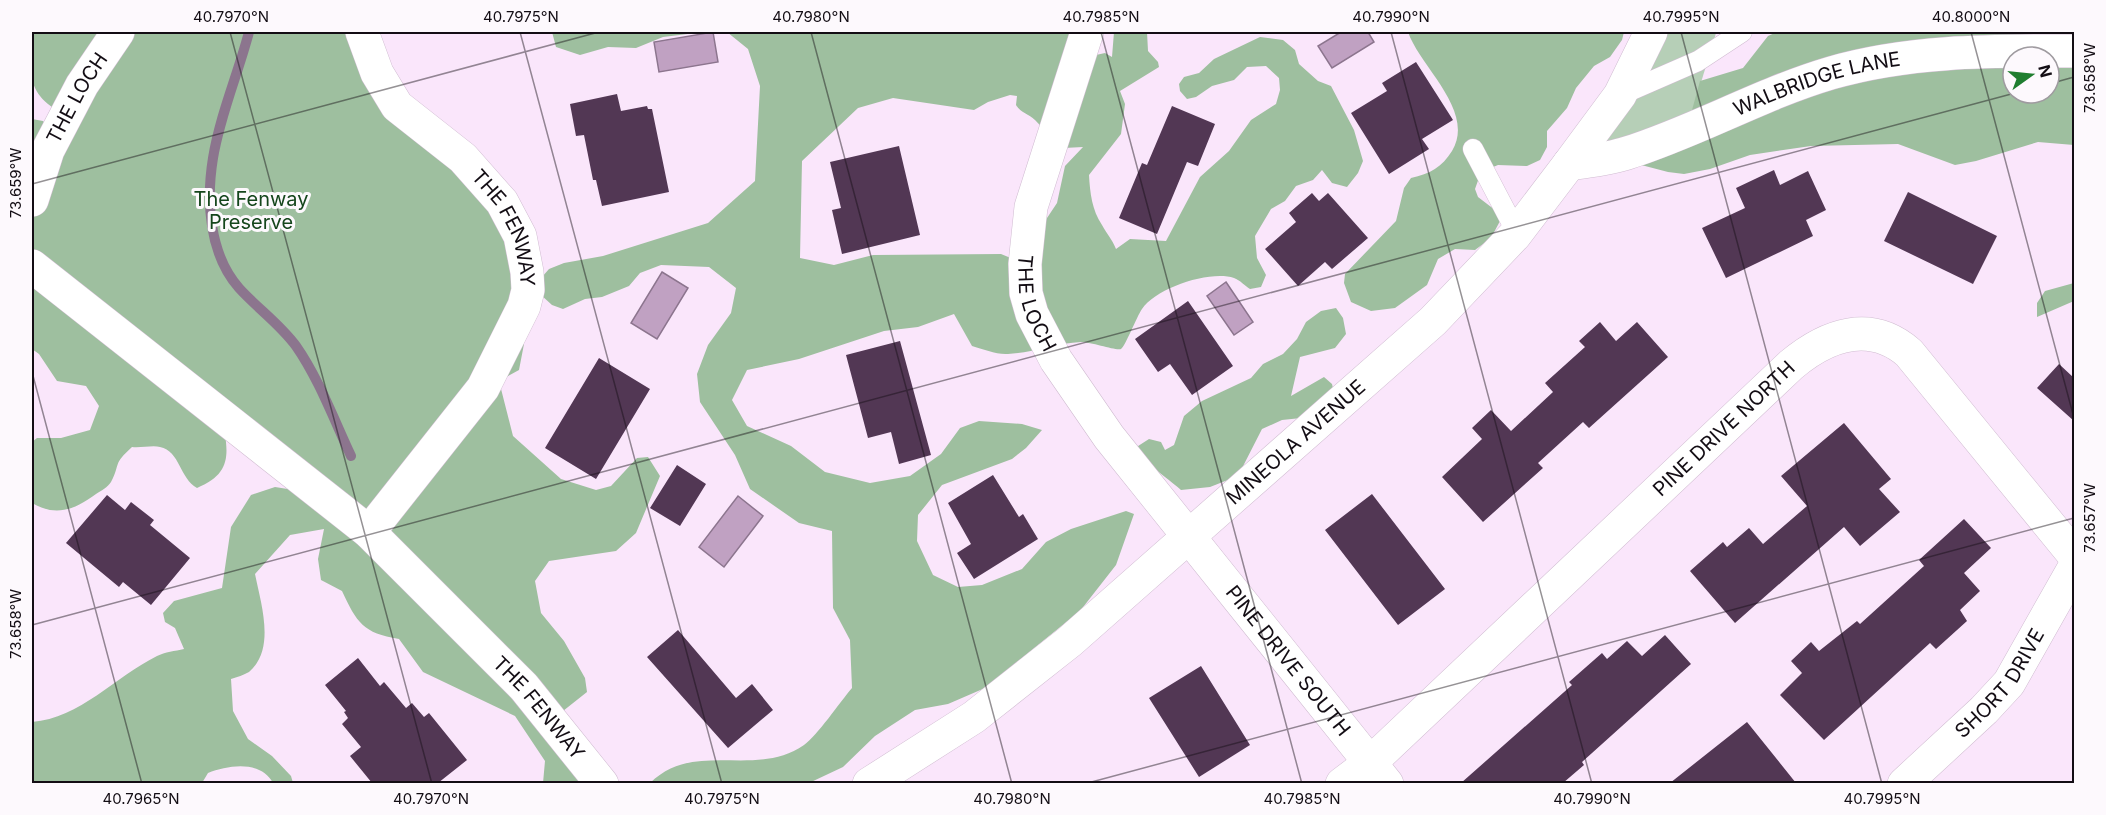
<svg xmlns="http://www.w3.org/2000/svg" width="2106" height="815" font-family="Inter,sans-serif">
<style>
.green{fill:#b6cfb7}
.forest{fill:#9ebf9f;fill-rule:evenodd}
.water{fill:#c0a1c2;stroke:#8c758e;stroke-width:1.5}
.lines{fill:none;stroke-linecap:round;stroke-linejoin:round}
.stream{stroke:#8c758e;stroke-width:10}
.building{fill:#523754}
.service-casing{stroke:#d0bcd1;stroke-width:21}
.minor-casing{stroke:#d0bcd1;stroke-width:34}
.tertiary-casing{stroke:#d0bcd1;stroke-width:34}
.secondary-casing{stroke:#d0bcd1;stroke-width:34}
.service{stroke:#fff;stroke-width:20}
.minor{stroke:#fff;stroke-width:33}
.tertiary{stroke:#fff;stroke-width:33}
.secondary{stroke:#fff;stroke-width:33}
.ticks{fill:none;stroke:#130d14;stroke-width:1.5;stroke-opacity:0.45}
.labels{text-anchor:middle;stroke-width:6;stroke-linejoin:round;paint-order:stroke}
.street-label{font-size:20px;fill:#130d14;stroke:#fdf9fd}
.park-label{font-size:20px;fill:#15461c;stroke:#fdf9fd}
.neatline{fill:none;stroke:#130d14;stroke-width:2}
.ticks-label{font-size:15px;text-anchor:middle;fill:#130d14}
</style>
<rect width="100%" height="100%" fill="#fae6fb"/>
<path class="green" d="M1651 32 1716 33 1686 132 1569 164Z"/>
<path class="forest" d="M32 32H373L367 50 463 158 542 277 549 269 564 263 603 256 708 223 755 181 760 86 748 49 727 32H1094L1096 55 1105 53 1112 57 1114 32H1147L1148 51 1158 62 1159 67 1120 91 1125 104 1121 134 1089 175C1090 193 1092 210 1102 225 1107 234 1112 239 1116 249L1130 239 1166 241 1200 177 1229 151 1251 120 1276 104 1280 90 1279 78 1266 66 1247 67 1234 80 1212 86 1196 97 1187 99 1180 91 1179 84 1184 77 1199 73 1214 59 1260 37 1283 40 1295 50 1299 64 1318 81 1331 86 1354 130 1363 161 1358 173 1347 187 1332 183 1322 170 1313 180 1296 186 1285 201 1271 209 1255 236 1257 258 1266 275 1261 287 1250 289C1245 286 1240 280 1234 278 1210 270 1156 288 1142 309 1137 316 1125 347 1121 349 1116 351 1092 342 1081 342 1056 343 1032 353 1008 354 997 355 983 349 972 346L954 314 918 327 884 331 799 359 747 370 732 400 747 426 791 446 825 472 870 483 910 476 941 454 960 428 979 421 1022 424 1042 430 1026 448 1012 459 942 485 918 515 917 541 933 575 958 587 982 585 1022 569 1046 542 1071 529 1126 511 1134 514 1116 565 1080 611 985 688 948 704 915 710 875 736 843 767 809 783H650C695 739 755 779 804 745 817 736 840 702 852 688L850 640 833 608 832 531 799 523 750 489 735 455 700 402 697 374 708 345 731 313 736 288 709 267 661 265 640 273 629 286 602 297 585 299 563 309 552 305 541 295 516 322 524 344 519 370 499 381 513 436 561 479 596 490 611 486 637 458 648 457 660 476 636 533 616 551 549 561 535 581 541 613 564 641 585 678 587 692 563 711 593 783H543L545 761 515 716 423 672 399 639C363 633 357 623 342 591L321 580 318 559 324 529 290 535 255 574C261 604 276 649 249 672 244 675 237 677 231 679L233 711 248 739 272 756 291 776 293 783H273C260 760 229 765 208 773L202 783 32 784V722C80 718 115 677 157 656 165 652 175 651 184 649L175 628 165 622 163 613 174 601 222 588 231 527 251 495 275 487 294 490 222 417C228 451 234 473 197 488 180 479 180 451 160 447 153 445 141 448 132 447 112 465 121 463 111 482 108 487 101 491 96 494 74 510 56 517 32 503V442L37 438H61L90 430 99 406 86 386 57 381 39 354 32 349V119L43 121 51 130 55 109C23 89 32 65 32 32ZM1010 95 1017 96 1016 105C1021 113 1029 114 1035 120 1044 130 1054 139 1064 148L1083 147 1065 166 1057 203 1045 221 1025 264 1001 254 873 255 834 265 800 258 802 161 858 108 893 98 974 110 988 102Z
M552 32H704L663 37 636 48 608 47 580 55 556 47Z
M1408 32H1494L1505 34 1516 32H1624L1622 40 1610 57 1594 66 1576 88 1567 108 1547 131V147L1540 160 1527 166 1498 165 1481 172 1475 189 1478 197 1495 210 1500 221 1491 238 1475 250 1455 249 1438 259 1427 285 1395 308 1371 311 1351 302 1344 283 1345 274 1396 221 1404 188 1411 178C1430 174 1442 167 1452 151 1476 111 1420 67 1408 32Z
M1777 32H2074V145L2038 142 1976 161 1955 165 1898 144 1811 146 1750 155 1710 169 1684 174 1668 172 1626 161 1686 132 1700 81 1743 68 1768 36ZM2013 57H2049V93H2013Z
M2074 283V301L2037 317V303L2045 291Z
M1336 308 1343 318 1346 334 1335 348 1300 357 1291 396 1324 377 1332 384 1335 397 1301 418 1282 420 1262 429 1238 476 1210 487 1181 490C1163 474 1150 468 1135 448L1149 439 1161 442 1165 450 1174 445 1184 416 1202 401 1251 378 1263 364 1283 354 1297 339 1306 322 1321 311Z"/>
<path class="water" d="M713 32 718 62 659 72 654 42Z
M1341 32H1368L1374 42 1332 68 1318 46Z
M662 272 688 288 657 339 631 323Z
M1226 282 1253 322 1234 335 1207 296Z
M738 496 763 516 724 567 699 547Z"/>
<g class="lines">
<path class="stream" d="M249 32C238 74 220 115 213 158 206 201 209 254 239 288 257 308 280 324 296 346 319 379 334 420 351 456"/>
</g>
<path class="building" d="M1416 62 1453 120 1422 139 1429 149 1389 174 1351 113 1387 91 1382 83Z
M617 94 621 111 647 106 648 109H652L669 192 602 206 596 180H593L584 135 576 136 570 104Z
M1172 106 1215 124 1198 166 1187 162 1157 234 1119 218 1142 163 1147 165Z
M899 146 920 235 842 254 832 210 841 208 830 162Z
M1774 170 1780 185 1808 171 1826 210 1806 220 1813 236 1726 278 1702 228 1745 208 1736 188Z
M1908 192 1997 236 1973 284 1884 241Z
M1312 193 1319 201 1328 193 1368 238 1332 269 1325 262 1298 286 1265 249 1296 222 1289 213Z
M1188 301 1233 366 1192 395 1170 364 1158 372 1135 339Z
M1600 322 1616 341 1637 322 1668 357 1589 428 1583 422 1538 463 1543 468 1483 522 1442 477 1482 439 1472 428 1491 410 1511 431 1553 392 1545 383 1585 347 1579 341Z
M900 341 931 455 899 464 891 432 868 438 846 355Z
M599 358 650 389 596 479 545 448Z
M2059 364 2074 378V421L2037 388Z
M1844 423 1891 479 1879 489 1900 512 1860 546 1844 527 1735 623 1690 571 1723 542 1727 547 1749 528 1763 544 1807 506 1781 476Z
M677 465 706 484 680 526 650 508Z
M993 475 1019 517 1023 514 1038 539 974 579 957 553 971 544 948 503Z
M1372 494 1445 589 1398 625 1325 530Z
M107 495 125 510 131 502 154 520 150 525 190 558 151 605 123 582 119 587 66 543Z
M1964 519 1991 548 1964 573 1980 591 1960 610 1967 621 1936 649 1930 643 1824 740 1780 695 1802 673 1791 661 1811 642 1819 651 1857 621 1860 624 1924 566 1919 560Z
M678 630 736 698 752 684 773 710 728 748 647 657Z
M1665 635 1691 664 1582 762 1584 765 1563 783H1461L1572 685 1569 682 1602 653 1607 659 1627 641 1642 656Z
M358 658 380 686 384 682 406 708 412 703 424 717 429 713 467 760 438 783H372L350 756 361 747 342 724 348 718 344 712 346 711 325 685Z
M1201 666 1250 745 1199 777 1149 698Z
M1747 722 1796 783H1670Z"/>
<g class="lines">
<g class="service-casing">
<path id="service" d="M1620 95 1698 61 1742 32
M1473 149 1517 233"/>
</g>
<g class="minor-casing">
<g id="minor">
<path id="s1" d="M362 32 377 73 397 106 463 158 502 202 520 236 527 272 528 290 524 306 483 388 369 532"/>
<path id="s2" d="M1087 32 1031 207 1025 264 1026 293 1032 314 1056 360 1109 437 1387 784"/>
<path id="s3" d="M32 200 48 150 82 85 118 32"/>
<path id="s4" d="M32 266 369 532 524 687 602 784"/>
<path id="s5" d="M1342 784 1371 762 1791 365C1827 335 1870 319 1909 353L2074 555"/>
<path id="s6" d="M1904 784 1984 710 2009 683 2074 568"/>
</g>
</g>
<g class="tertiary-casing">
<g id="tertiary">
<path id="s7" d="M1569 164C1588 161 1609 159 1627 153 1697 131 1760 94 1831 73 1910 50 1993 51 2074 51"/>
</g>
</g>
<g class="secondary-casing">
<g id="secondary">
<path id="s8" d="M869 784 974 717 1069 642 1433 321 1515 235 1569 164 1620 95 1651 32"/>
</g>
</g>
<use href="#service" class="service"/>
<use href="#minor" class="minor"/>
<use href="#tertiary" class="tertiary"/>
<use href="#secondary" class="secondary"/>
</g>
<path class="ticks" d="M230 32 432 784M520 32 722 784M811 32 1012 784M1101 32 1302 784M1391 32 1592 784M1681 32 1882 784M1971 32 2074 418M2049 84 2074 77M32 184 599 32M32 372 142 784M32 625 2015 93M1084 784 2074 518"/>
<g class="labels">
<g class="street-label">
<text dy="7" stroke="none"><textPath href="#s7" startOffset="262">WALBRIDGE LANE</textPath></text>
<text dy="7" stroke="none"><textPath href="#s3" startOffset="112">THE LOCH</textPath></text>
<text dy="7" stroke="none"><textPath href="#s1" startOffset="250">THE FENWAY</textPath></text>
<text dy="7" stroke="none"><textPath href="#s2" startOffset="282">THE LOCH</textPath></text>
<text dy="7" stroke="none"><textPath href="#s5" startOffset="522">PINE DRIVE NORTH</textPath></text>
<text dy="7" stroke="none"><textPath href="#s8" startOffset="548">MINEOLA AVENUE</textPath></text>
<text dy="7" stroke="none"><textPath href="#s2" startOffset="724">PINE DRIVE SOUTH</textPath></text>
<text dy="7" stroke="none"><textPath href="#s6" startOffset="140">SHORT DRIVE</textPath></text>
<text dy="7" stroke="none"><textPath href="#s4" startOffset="674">THE FENWAY</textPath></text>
</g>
<g class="park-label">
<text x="251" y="206">The Fenway<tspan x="251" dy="23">Preserve</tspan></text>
</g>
</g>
<rect width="2106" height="815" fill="none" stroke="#fdf9fd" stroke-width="66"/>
<g transform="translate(2031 75) rotate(75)"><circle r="28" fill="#fdf9fd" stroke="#9f9ba0" stroke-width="1.5"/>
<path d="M0-4.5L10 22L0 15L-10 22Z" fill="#207e30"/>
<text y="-9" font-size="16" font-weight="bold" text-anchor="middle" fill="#130d14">N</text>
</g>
<rect x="33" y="33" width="2040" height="749" class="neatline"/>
<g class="ticks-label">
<text x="231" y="22">40.7970°N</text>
<text x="521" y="22">40.7975°N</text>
<text x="811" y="22">40.7980°N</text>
<text x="1101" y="22">40.7985°N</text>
<text x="1391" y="22">40.7990°N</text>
<text x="1681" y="22">40.7995°N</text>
<text x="1971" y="22">40.8000°N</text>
<text transform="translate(2090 78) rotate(-90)" y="5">73.658°W</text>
<text transform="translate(16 183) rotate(-90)" y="5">73.659°W</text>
<text transform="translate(2090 518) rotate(-90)" y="5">73.657°W</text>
<text transform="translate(16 624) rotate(-90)" y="5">73.658°W</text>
<text x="141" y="804">40.7965°N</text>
<text x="431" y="804">40.7970°N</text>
<text x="722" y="804">40.7975°N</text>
<text x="1012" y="804">40.7980°N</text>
<text x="1302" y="804">40.7985°N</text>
<text x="1592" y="804">40.7990°N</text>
<text x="1882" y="804">40.7995°N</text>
</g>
</svg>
